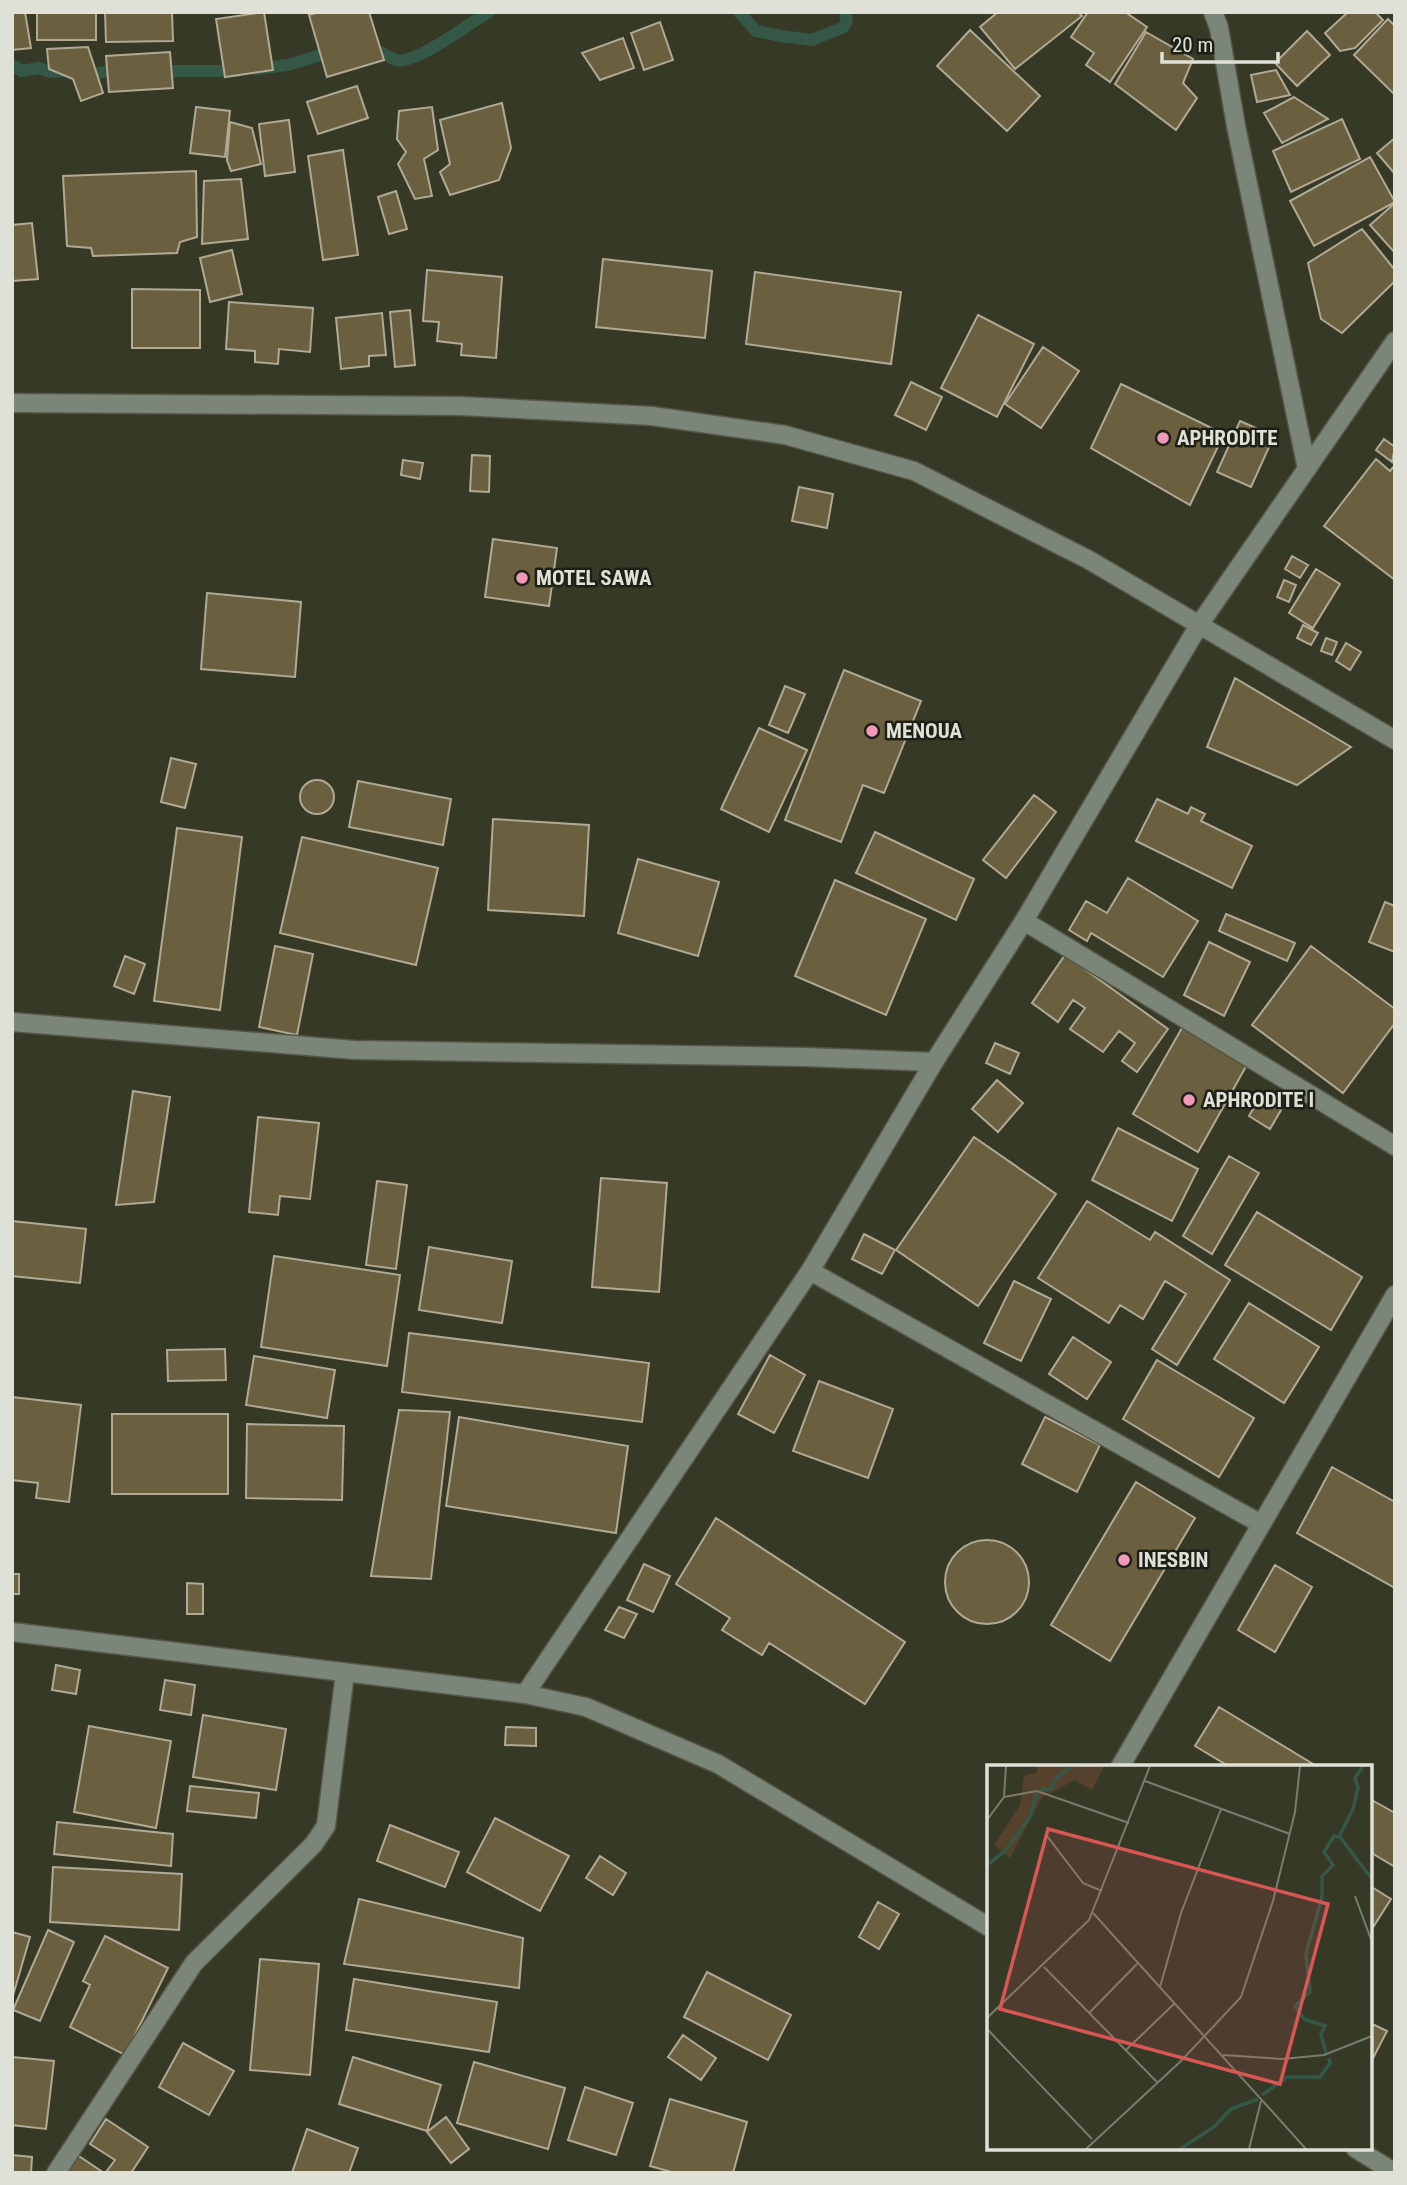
<svg xmlns="http://www.w3.org/2000/svg" width="1407" height="2185" font-family="'Roboto Condensed',sans-serif">
<style>
.lines{fill:none;stroke-linecap:round;stroke-linejoin:round}
.stream{stroke:#345746;stroke-width:12}
.building{fill:#6a5f3e;stroke:#b0a994;stroke-width:2}
.minor-casing{stroke:#555746;stroke-width:21}
.minor{stroke:#7b8578;stroke-width:18}
.poi-dot{fill:#f09ab7;stroke:#1e2018;stroke-width:2.5}
.labels{text-anchor:middle;stroke-width:5;stroke-linejoin:round;paint-order:stroke}
.poi-label{font-size:21px;font-weight:bold;fill:#dfe1d6;stroke:#1e2018;text-anchor:start}
.inset-river{fill:none;stroke:#345746;stroke-width:3.5}
.inset-road{fill:none;stroke:#7a7c6d;stroke-width:2}
.view{fill:#d85654;fill-opacity:0.15;stroke:#d85654;stroke-width:3.5}
.inset-edge{fill:none;stroke:#dfe1d6;stroke-width:3.5}
</style>
<rect width="100%" height="100%" fill="#373927"/>
<g class="lines">
<path class="stream" d="M739 12 756 31 781 36 812 40 844 27 847 20 845 12
M366 47C382 50 384 56 396 60 414 66 471 22 489 12
M12 65 22 71 39 68 49 72 85 70 95 74 111 70 123 73
M256 69 288 65 334 51
M155 71H238"/>
</g>
<path class="building" d="M12 12H25L31 48 12 50Z
M37 12H96V40H37Z
M105 12H172L173 41 106 42Z
M264 12 273 70 225 77 216 19Z
M318 12H369L384 60 327 77 309 15Z
M998 12H1078L1082 16 1015 69 980 27Z
M1088 12H1125L1147 27 1110 82 1086 65 1094 53 1071 37Z
M1348 12H1375L1383 20 1355 48 1340 51 1325 33Z
M1388 19 1395 26V95L1354 55Z
M660 22 673 60 644 70 631 33Z
M970 30 1040 96 1007 131 937 66Z
M1307 31 1330 55 1297 86 1275 63Z
M1146 32 1193 59 1183 83 1197 98 1176 130 1115 84Z
M623 38 634 68 600 80 582 53Z
M88 47 103 93 81 101 73 79 49 69 47 49Z
M170 52 173 88 109 92 106 56Z
M1276 70 1290 95 1257 102 1251 75Z
M357 86 368 118 318 134 307 102Z
M1294 97 1328 119 1282 143 1264 113Z
M502 103 511 148 499 180 450 195 440 172 450 164 440 120Z
M196 107 230 111 225 157 190 153Z
M432 107 438 150 424 159 432 196 415 199 398 164 406 152 397 139 399 111Z
M1342 119 1360 159 1291 192 1273 151Z
M289 120 295 172 265 176 259 124Z
M230 122 252 128 261 164 231 171 227 160Z
M1395 138V174L1377 153Z
M343 150 358 255 323 260 308 156Z
M1370 157 1395 202 1314 246 1290 201Z
M196 171 197 237 180 242 177 253 93 256 91 248 67 246 63 176Z
M241 179 248 239 202 244 204 181Z
M396 191 407 229 389 234 378 197Z
M1395 203V253L1370 225Z
M32 223 38 279 12 281V225Z
M1362 229 1395 270V281L1342 333 1321 319 1308 263Z
M232 250 242 294 210 302 200 258Z
M603 259 712 271 705 338 596 327Z
M427 270 502 277 496 358 461 355 462 344 437 341 439 322 423 321Z
M755 272 901 292 891 364 746 344Z
M132 289 200 290V348H132Z
M229 302 313 308 310 352 279 349 278 364 255 362V351L226 349Z
M410 310 415 365 395 367 390 312Z
M382 313 386 355 369 356V366L341 369 336 318Z
M978 315 1034 344 997 417 941 388Z
M1043 347 1079 371 1041 428 1005 404Z
M911 382 942 397 926 430 895 415Z
M1121 384 1224 434 1190 505 1091 448Z
M1240 421 1274 436 1251 487 1217 472Z
M1384 439 1395 447 1392 462 1376 450Z
M472 455 490 456 489 492 470 491Z
M1376 459 1390 471 1395 465V580L1324 526Z
M403 460 423 463 420 479 401 475Z
M799 487 833 494 827 528 792 521Z
M493 539 557 548 549 606 485 597Z
M1292 556 1308 565 1300 578 1285 569Z
M1316 569 1340 584 1313 628 1289 613Z
M1284 580 1296 585 1289 602 1277 597Z
M207 593 301 602 295 677 201 669Z
M1303 625 1318 633 1311 645 1297 638Z
M1326 638 1337 642 1332 655 1321 651Z
M1346 643 1361 652 1350 670 1336 661Z
M844 670 921 701 884 793 863 785 841 842 785 820Z
M1235 678 1351 747 1297 785 1207 747Z
M785 686 805 694 788 733 769 725Z
M759 728 807 750 769 832 721 809Z
M171 758 196 764 185 808 161 802Z
M300 797a17 17 0 1 1 34 0a17 17 0 1 1-34 0Z
M358 781 451 799 443 845 349 827Z
M1034 795 1056 812 1006 878 983 860Z
M1157 799 1188 814 1191 807 1205 814 1201 821 1252 846 1232 888 1136 841Z
M493 819 589 825 584 916 488 910Z
M177 828 242 837 220 1010 154 1001Z
M875 832 974 879 956 920 856 873Z
M302 837 438 868 416 965 280 933Z
M638 859 719 882 698 956 618 933Z
M1128 878 1198 921 1163 977 1091 933 1087 941 1069 930 1086 901 1107 913Z
M835 880 926 919 886 1015 795 976Z
M1385 902 1395 906V952L1369 942Z
M1226 914 1295 943 1287 961 1219 931Z
M1209 942 1250 962 1224 1016 1184 995Z
M275 946 313 954 297 1035 259 1027Z
M1311 946 1395 1009V1023L1343 1093 1252 1025Z
M1065 955 1168 1029 1137 1072 1122 1061 1135 1043 1119 1031 1103 1052 1070 1029 1085 1008 1073 1000 1058 1022 1032 1003Z
M125 956 145 964 134 994 114 986Z
M1183 1026 1248 1063 1198 1152 1133 1114Z
M995 1043 1019 1053 1010 1074 986 1063Z
M997 1080 1023 1103 998 1132 972 1109Z
M133 1091 170 1097 154 1202 116 1205Z
M1260 1097 1281 1110 1270 1129 1249 1116Z
M258 1117 319 1123 310 1199 280 1196 278 1215 249 1212Z
M1118 1128 1198 1169 1172 1221 1092 1180Z
M974 1137 1056 1194 978 1306 896 1250Z
M1229 1156 1259 1173 1212 1254 1183 1236Z
M601 1178 667 1183 659 1292 592 1287Z
M377 1181 407 1185 396 1269 366 1265Z
M1087 1201 1150 1240 1155 1232 1230 1280 1177 1365 1152 1349 1186 1294 1165 1281 1143 1319 1120 1305 1109 1323 1038 1278Z
M1257 1212 1362 1277 1331 1330 1225 1265Z
M12 1221 86 1229 80 1283 12 1276Z
M864 1234 895 1250 882 1274 852 1259Z
M429 1247 512 1261 502 1323 419 1310Z
M274 1256 400 1275 387 1366 261 1347Z
M1014 1281 1051 1299 1021 1361 984 1343Z
M1249 1303 1319 1347 1284 1403 1214 1359Z
M409 1333 649 1363 642 1422 402 1392Z
M1073 1337 1111 1362 1087 1399 1049 1374Z
M225 1349 226 1380 168 1381 167 1350Z
M770 1355 805 1375 774 1433 738 1414Z
M254 1356 335 1370 327 1418 246 1405Z
M1157 1360 1254 1418 1219 1477 1123 1419Z
M819 1381 893 1409 868 1478 793 1451Z
M12 1397 81 1405 69 1502 36 1498 38 1483 12 1480Z
M399 1410 450 1412 431 1579 371 1576Z
M112 1414H228V1494H112Z
M459 1417 628 1446 616 1533 446 1506Z
M1045 1417 1100 1445 1077 1492 1022 1464Z
M247 1424 344 1426 342 1500 246 1498Z
M1332 1467 1395 1502V1588L1297 1533Z
M1136 1482 1195 1518 1110 1661 1051 1625Z
M716 1518 905 1642 865 1704 769 1643 762 1655 722 1630 730 1618 676 1584Z
M945 1582a42 42 0 1 1 84 0a42 42 0 1 1-84 0Z
M644 1564 670 1576 653 1612 627 1600Z
M1275 1565 1312 1587 1275 1652 1238 1630Z
M12 1574H19V1594H12Z
M187 1583 203 1584V1614H187Z
M619 1607 637 1614 624 1638 605 1630Z
M56 1665 80 1670 76 1694 52 1690Z
M165 1680 195 1685 191 1715 160 1710Z
M1219 1707 1318 1767H1230L1195 1746Z
M203 1715 286 1729 276 1790 193 1777Z
M89 1726 171 1741 156 1828 74 1812Z
M506 1727 536 1728V1746L505 1745Z
M190 1786 259 1793 256 1818 187 1811Z
M1370 1799 1395 1813V1867L1370 1852Z
M495 1818 569 1856 540 1911 467 1872Z
M57 1822 173 1834 171 1866 54 1854Z
M390 1825 459 1852 445 1887 377 1861Z
M600 1856 626 1873 613 1895 586 1878Z
M53 1867 182 1874 179 1930 50 1922Z
M1370 1886 1391 1899 1370 1932Z
M359 1899 523 1938 519 1988 344 1964Z
M878 1902 899 1914 879 1949 859 1937Z
M48 1930 74 1942 40 2021 13 2010Z
M12 1932 30 1937 12 1999Z
M105 1936 168 1968 125 2055 70 2027 90 1985 83 1981Z
M260 1959 319 1964 310 2075 250 2070Z
M707 1972 791 2015 768 2060 684 2017Z
M354 1979 497 2002 489 2052 346 2030Z
M1370 2023 1387 2031 1370 2064Z
M683 2035 716 2058 701 2080 668 2057Z
M183 2043 234 2071 209 2115 159 2087Z
M12 2057 54 2061 46 2129 12 2125Z
M353 2057 441 2085 427 2131 339 2104Z
M474 2062 565 2088 548 2149 457 2123Z
M585 2087 633 2103 616 2155 568 2140Z
M670 2099 747 2122 733 2173H675L650 2166Z
M446 2117 469 2149 451 2163 427 2132Z
M106 2119 148 2147 131 2173 106 2172 115 2160 90 2144Z
M307 2129 358 2148 349 2173H292Z
M73 2152 104 2173H62Z
M12 2155 32 2157 31 2173H12Z"/>
<g class="lines">
<g class="minor-casing">
<path id="minor" d="M1213 12 1219 28 1236 126 1307 469
M12 403 460 406 652 416 785 435 914 471 1089 560 1395 740
M1024 921 1395 1146
M12 1022 355 1050 806 1057 934 1062
M810 1271 1261 1524
M12 1632 525 1694 586 1707 718 1764 989 1927
M525 1694 810 1271 934 1062 1024 921 1199 625 1395 341
M1120 1767 1395 1295
M1355 2148 1395 2173
M56 2173 194 1963 313 1845 326 1826 345 1673"/>
</g>
<use href="#minor" class="minor"/>
</g>
<g class="poi-dot">
<circle cx="1163" cy="438" r="7"/>
<circle cx="522" cy="578" r="7"/>
<circle cx="872" cy="731" r="7"/>
<circle cx="1189" cy="1100" r="7"/>
<circle cx="1124" cy="1560" r="7"/>
</g>
<g class="labels">
<g class="poi-label">
<text x="1177" y="445">APHRODITE</text>
<text x="536" y="585">MOTEL SAWA</text>
<text x="886" y="738">MENOUA</text>
<text x="1203" y="1107">APHRODITE I</text>
<text x="1138" y="1567">INESBIN</text>
</g>
</g>
<g transform="translate(987 1765)">
<rect width="385" height="385" fill="#373927"/>
<path d="M50 1H117L105 25 88 15 55 32 23 93 7 80 33 40 37 11 50 7Z" fill="#56422c"/>
<path class="inset-river" d="M54 25 65 23 69 13 85 1M353 72 385 114M0 100 18 86 43 52 50 27M339 288 334 269 338 261 317 254 308 241 323 227 319 189 335 132V111L346 100 337 87 347 71 352 72 366 44 371 23 368 13 376 1M275 330 300 312H333L343 298 342 293M193 384 227 362 244 344 271 334"/>
<path class="inset-road" d="M158 16 303 69M17 32 50 26 142 58M0 55 17 32 19 1M60 71 96 118 115 126M368 131 385 177M106 148 319 384M57 202 170 317M173 222 194 148 234 44M102 248 150 199M0 253 102 155 163 1M0 264 105 374M139 285 188 238M236 290 295 294 337 290 385 271M99 384 194 296 254 232 286 136 308 47 313 1M262 384 274 336"/>
<path class="view" d="M61 64 341 139 293 319 13 244Z"/>
<rect width="385" height="385" class="inset-edge"/>
</g>
<rect width="1407" height="2185" fill="none" stroke="#dfe1d6" stroke-width="28"/>
<path d="M1162 52v10h116v-10" fill="none" stroke="#dfe1d6" stroke-width="3.5"/>
<text x="1172" y="52" font-size="21" fill="#dfe1d6" stroke="#1e2018" stroke-width="5" paint-order="stroke">20 m</text>
</svg>
